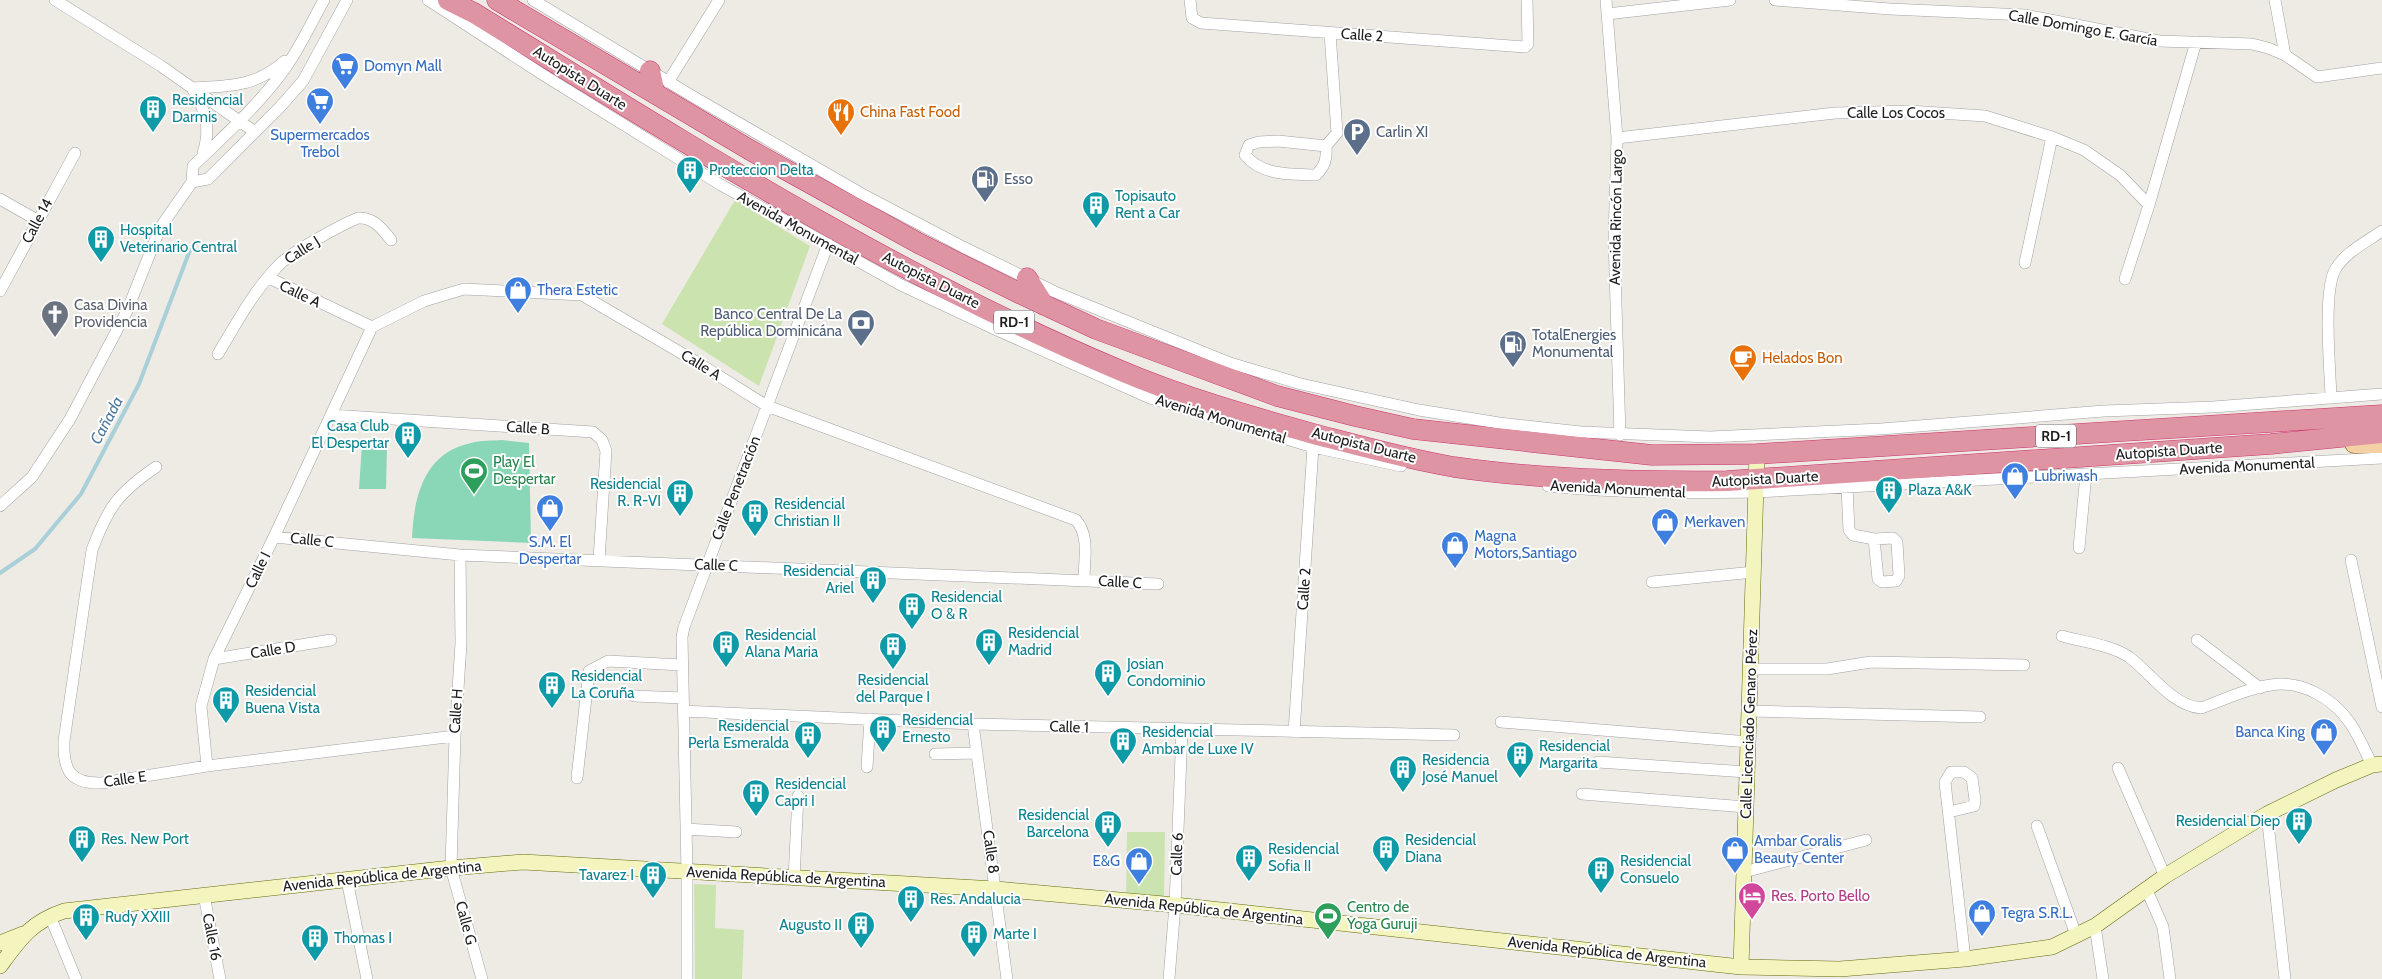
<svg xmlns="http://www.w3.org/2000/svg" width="2382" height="979" font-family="Cabin,sans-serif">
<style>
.grass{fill:#cbe4af}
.pitch{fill:#8ad7b7}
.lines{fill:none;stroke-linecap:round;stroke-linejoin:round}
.stream{stroke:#a9cfd8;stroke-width:4}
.street-casing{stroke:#a2a2a2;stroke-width:12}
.secondary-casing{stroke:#656d0e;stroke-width:16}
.primary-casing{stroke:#8c5e0d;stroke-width:19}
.highway-casing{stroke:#cc336c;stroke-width:21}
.street{stroke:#fff;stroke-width:11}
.secondary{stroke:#f3f4be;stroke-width:15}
.primary{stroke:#f4d0a5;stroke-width:18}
.highway{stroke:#df94a4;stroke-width:20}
.labels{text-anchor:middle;stroke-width:4;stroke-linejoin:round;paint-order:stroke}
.shield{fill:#fff;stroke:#626262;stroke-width:1}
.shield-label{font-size:14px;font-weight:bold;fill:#1e1e1e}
.street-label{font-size:15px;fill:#1e1e1e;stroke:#fff}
.shop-label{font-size:15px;fill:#366cbe;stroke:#fff;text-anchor:start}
.culture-label{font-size:15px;fill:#0d838f;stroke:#fff;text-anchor:start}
.food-label{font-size:15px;fill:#c56008;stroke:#fff;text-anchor:start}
.service-label{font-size:15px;fill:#4e5e75;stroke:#fff;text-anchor:start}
.worship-label{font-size:15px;fill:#5b616d;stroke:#fff;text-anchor:start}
.leisure-label{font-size:15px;fill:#27864d;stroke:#fff;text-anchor:start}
.hotel-label{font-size:15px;fill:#b23c85;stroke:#fff;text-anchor:start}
.water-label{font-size:16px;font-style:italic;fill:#507a9f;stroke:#fff}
</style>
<rect width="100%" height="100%" fill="#eeebe5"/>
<path class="grass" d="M735 200 810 246 759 386 662 324Z
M1127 832H1165L1164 898 1126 896Z
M694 884 716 885 715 928 744 930 742 979H695Z"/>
<path class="pitch" d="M502 440 529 443 531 543 412 538C414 496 424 453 471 443 481 440 492 441 502 440Z
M362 444H387L386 489H359Z"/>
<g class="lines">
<path class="stream" d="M0 573 35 549 81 494 139 384 190 250"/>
<g class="street-casing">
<path id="street" d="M55 0 161 66 255 132
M428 0 545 76 721 185 901 285 997 330 1150 398 1313 447 1401 466
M533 0 692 96 862 194 963 247 1055 292 1230 363 1301 384 1419 410 1499 423 1581 432 1710 437 1881 429 2104 411 2213 407 2382 394
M1190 0 1192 18 1201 23 1525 47 1528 44 1527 0
M1606 0 1617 138 1614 239 1620 435
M1775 0 1890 9 2025 15 2159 41 2252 44 2268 48 2285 55 2317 77 2382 68
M2275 0 2285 55
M1607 14 1730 0
M668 82 719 0
M1617 138 1835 113 1909 111 1985 116 2052 137 2084 150 2120 175 2149 205
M1278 141 1326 146C1327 159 1325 166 1316 175 1291 174 1262 176 1245 155L1249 145 1259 142Z
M1326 146 1337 133 1330 33
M203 153C211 129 206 110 192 88 230 86 255 87 285 61
M192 182 208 179 280 107 303 81 347 0
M0 199 37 220
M2025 263 2052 137
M269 278 372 327 424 301 464 289 582 295 695 361 767 406 1076 520C1090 536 1084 560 1084 580
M2125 279 2149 205 2196 42
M0 291 75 153
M218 354C236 324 254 290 279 265 291 252 341 225 358 218 374 217 382 229 391 240
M2331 397C2330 368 2323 292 2335 270 2344 253 2366 242 2382 231
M331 415 593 432 602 440 606 451 599 560
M156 467C118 493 108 507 92 550L64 741C63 770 70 784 102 783L207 766 455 736
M1548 486C1617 493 1687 493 1757 492L2382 458
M1847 487 1849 530 1853 535 1874 539 1878 579 1882 582 1896 581 1899 576 1897 542 1893 538 1874 539
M0 506 32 477 70 419 127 311 160 228 192 182 193 166C225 135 260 104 286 67 301 46 311 23 324 0
M274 537 460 555 1158 584
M2079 548 2086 474
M460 555 461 643 455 736 451 868 482 979
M2351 560 2382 707
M1652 582 1754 572
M2062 636C2083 642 2111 645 2129 657 2152 674 2171 705 2201 708 2223 700 2248 688 2271 685 2301 680 2333 698 2350 723 2359 736 2365 751 2372 765
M2197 640 2260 688
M214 659 331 640
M1751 669H1827L1871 662 2024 665
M634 696 683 698
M683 711 973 724 1454 735
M1750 711 1980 717
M1501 722 1749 742
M973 724 1007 979
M1294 732 1313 447
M935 754 977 753
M1598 762 1747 772
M207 766 201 706 214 659 274 537 372 327
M867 767 870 719
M2118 768 2165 876
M577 778 589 671 608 661 681 665
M1582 794 1746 807
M1949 812 1974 806 1975 800 1972 778 1964 772H1951L1945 782 1965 959
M2267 814 2285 979
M2037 826 2076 935
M686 829 736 832
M1744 872 1866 840
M794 878 798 796
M347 880 367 979
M2146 888 2163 927 2170 979
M204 895 220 979
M50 916 76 979
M2095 926 2103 979
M687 979V872L682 637 684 627 828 244
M1169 979 1175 905 1182 730"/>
</g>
<g class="secondary-casing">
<path id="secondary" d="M0 943 23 934
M0 966C20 939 31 922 64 911L451 868 523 862 996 889 1175 905 1741 967 1840 969 1965 959 2052 947 2095 926 2165 876 2267 814 2336 780 2372 765 2382 764
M1741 967 1757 454"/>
</g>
<g class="primary-casing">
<path id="primary" d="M2354 444H2382"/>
</g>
<g class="highway-casing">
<path id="highway" d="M448 0 474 13C683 141 892 275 1119 370 1182 397 1249 416 1314 434 1360 446 1407 459 1454 467 1544 480 1636 482 1727 481L2271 444 2382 433
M497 0 750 150 920 244 1021 294 1096 329 1277 396 1355 416 1413 429 1652 455 1757 454 2382 415
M650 71 655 94
M1027 278 1044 305"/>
</g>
<use href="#street" class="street"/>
<use href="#secondary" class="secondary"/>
<use href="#primary" class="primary"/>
<use href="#highway" class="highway"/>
</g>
<defs>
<g id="supermarket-pin" transform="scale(1.4375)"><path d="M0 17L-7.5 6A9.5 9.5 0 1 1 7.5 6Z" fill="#3f7fe0" stroke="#fff"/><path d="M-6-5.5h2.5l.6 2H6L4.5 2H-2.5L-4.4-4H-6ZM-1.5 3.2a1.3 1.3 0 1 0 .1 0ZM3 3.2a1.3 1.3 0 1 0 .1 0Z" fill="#fff"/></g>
<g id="building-pin" transform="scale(1.4375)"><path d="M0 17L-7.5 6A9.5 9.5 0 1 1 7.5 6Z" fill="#0f9aa8" stroke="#fff"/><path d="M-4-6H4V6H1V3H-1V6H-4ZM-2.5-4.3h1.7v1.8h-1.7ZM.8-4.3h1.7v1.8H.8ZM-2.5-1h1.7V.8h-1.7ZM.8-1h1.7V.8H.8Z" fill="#fff"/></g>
<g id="restaurant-pin" transform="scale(1.4375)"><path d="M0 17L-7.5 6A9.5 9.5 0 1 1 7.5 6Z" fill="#e8710a" stroke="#fff"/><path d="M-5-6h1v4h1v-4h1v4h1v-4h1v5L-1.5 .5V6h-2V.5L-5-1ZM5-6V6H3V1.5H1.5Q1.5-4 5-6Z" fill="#fff"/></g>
<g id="parking-pin" transform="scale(1.4375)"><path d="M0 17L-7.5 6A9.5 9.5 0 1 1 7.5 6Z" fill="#5c6f8a" stroke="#fff"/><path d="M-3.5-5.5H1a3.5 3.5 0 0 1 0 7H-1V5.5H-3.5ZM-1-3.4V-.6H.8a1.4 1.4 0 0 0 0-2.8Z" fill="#fff"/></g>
<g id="fuel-pin" transform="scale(1.4375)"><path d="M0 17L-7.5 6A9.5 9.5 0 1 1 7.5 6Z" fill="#5c6f8a" stroke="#fff"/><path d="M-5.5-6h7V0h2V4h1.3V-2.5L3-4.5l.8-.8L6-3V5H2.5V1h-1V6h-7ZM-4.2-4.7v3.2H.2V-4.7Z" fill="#fff"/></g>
<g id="shop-pin" transform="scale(1.4375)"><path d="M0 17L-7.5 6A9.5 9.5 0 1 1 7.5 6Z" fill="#3f7fe0" stroke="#fff"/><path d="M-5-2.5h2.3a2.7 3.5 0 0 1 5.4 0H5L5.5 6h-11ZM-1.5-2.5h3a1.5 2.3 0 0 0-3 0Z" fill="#fff"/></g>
<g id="church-pin" transform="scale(1.4375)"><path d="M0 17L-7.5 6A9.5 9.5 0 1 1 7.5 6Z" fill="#6b7280" stroke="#fff"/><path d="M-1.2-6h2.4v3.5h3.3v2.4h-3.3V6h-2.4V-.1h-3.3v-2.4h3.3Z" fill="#fff"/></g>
<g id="bank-pin" transform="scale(1.4375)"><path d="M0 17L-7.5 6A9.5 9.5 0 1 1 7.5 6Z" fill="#5c6f8a" stroke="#fff"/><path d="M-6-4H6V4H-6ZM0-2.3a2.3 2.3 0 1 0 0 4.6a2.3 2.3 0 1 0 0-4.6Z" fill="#fff"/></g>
<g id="cafe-pin" transform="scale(1.4375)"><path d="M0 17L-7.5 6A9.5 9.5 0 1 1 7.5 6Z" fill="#e8710a" stroke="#fff"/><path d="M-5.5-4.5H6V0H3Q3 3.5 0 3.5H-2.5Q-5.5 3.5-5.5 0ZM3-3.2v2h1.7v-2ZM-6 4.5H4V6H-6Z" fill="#fff"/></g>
<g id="stadium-pin" transform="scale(1.4375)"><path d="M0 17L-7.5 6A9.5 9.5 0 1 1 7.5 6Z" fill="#2e9e5b" stroke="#fff"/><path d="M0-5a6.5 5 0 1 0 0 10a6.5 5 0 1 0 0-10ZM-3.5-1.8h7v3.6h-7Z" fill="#fff"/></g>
<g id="hotel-pin" transform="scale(1.4375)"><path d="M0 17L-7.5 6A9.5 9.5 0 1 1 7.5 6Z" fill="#d1479c" stroke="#fff"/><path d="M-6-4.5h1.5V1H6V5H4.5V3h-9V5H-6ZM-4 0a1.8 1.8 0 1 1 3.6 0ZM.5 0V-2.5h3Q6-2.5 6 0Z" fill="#fff"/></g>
</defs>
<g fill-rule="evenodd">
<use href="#supermarket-pin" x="345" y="66"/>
<use href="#supermarket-pin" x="320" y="101"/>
<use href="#building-pin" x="153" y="109"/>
<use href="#restaurant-pin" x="841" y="112"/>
<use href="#parking-pin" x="1357" y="132"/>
<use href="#building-pin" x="690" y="170"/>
<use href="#fuel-pin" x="985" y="179"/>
<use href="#building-pin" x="1096" y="205"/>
<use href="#building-pin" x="101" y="239"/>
<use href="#shop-pin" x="518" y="290"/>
<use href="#church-pin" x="55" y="314"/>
<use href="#bank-pin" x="861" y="323"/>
<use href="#fuel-pin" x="1513" y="344"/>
<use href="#cafe-pin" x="1743" y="358"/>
<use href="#building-pin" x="408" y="435"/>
<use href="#stadium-pin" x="474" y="471"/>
<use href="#shop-pin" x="2015" y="476"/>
<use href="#building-pin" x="1889" y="490"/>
<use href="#building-pin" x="680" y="493"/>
<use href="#shop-pin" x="550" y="508"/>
<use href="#building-pin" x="755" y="513"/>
<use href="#shop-pin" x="1665" y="522"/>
<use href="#shop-pin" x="1455" y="545"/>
<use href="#building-pin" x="873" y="580"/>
<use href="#building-pin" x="912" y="606"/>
<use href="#building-pin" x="989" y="642"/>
<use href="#building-pin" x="726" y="644"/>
<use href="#building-pin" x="893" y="646"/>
<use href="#building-pin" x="1108" y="673"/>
<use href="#building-pin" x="552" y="685"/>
<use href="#building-pin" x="226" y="700"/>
<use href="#building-pin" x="883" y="729"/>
<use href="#shop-pin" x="2324" y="732"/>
<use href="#building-pin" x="808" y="735"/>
<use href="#building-pin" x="1123" y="741"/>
<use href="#building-pin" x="1520" y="755"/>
<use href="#building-pin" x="1403" y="769"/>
<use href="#building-pin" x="756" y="793"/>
<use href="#building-pin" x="2299" y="821"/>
<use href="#building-pin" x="1108" y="824"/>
<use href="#building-pin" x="82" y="839"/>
<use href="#building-pin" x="1386" y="849"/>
<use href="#shop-pin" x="1735" y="850"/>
<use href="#building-pin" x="1249" y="858"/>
<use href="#shop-pin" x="1139" y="861"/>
<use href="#building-pin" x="1601" y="870"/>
<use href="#building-pin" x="653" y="875"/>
<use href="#hotel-pin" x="1752" y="896"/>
<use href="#building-pin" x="911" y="899"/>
<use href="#shop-pin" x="1982" y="913"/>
<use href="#stadium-pin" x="1328" y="916"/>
<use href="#building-pin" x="86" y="917"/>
<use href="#building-pin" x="861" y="925"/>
<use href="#building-pin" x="974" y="934"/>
<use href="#building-pin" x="315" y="938"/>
</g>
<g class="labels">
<g class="shield">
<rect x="994" y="310.5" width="40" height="23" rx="4"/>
<rect x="2036" y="424.5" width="40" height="23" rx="4"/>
</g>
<g class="shield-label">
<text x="1014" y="327">RD-1</text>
<text x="2056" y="441">RD-1</text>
</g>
<g class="street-label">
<text transform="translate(2083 28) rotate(10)" y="5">Calle Domingo E. García</text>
<text transform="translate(1362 35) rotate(4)" y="5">Calle 2</text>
<text transform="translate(580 78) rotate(32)" y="5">Autopista Duarte</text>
<text x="1896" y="118">Calle Los Cocos</text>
<text transform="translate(1616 217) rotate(-89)" y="5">Avenida Rincón Largo</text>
<text transform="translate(37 221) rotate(-62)" y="5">Calle 14</text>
<text transform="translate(798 228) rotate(29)" y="5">Avenida Monumental</text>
<text transform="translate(302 250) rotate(-32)" y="5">Calle J</text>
<text transform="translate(931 280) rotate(27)" y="5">Autopista Duarte</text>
<text transform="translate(300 294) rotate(26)" y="5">Calle A</text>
<text transform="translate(701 365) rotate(32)" y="5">Calle A</text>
<text transform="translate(1221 419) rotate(17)" y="5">Avenida Monumental</text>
<text transform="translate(528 428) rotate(4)" y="5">Calle B</text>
<text transform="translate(1364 445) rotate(14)" y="5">Autopista Duarte</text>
<text transform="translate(2169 451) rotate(-4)" y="5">Autopista Duarte</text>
<text transform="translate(2247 466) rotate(-3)" y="5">Avenida Monumental</text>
<text transform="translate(1765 479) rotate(-3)" y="5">Autopista Duarte</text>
<text transform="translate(736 488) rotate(-69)" y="5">Calle Penetración</text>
<text transform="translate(1618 489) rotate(3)" y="5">Avenida Monumental</text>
<text transform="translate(312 540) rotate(6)" y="5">Calle C</text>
<text transform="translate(716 565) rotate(2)" y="5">Calle C</text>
<text transform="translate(258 570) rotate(-64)" y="5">Calle I</text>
<text transform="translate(1120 582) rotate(3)" y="5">Calle C</text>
<text transform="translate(1304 589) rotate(-86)" y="5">Calle 2</text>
<text transform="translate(273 650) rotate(-9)" y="5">Calle D</text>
<text transform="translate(456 711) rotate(-86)" y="5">Calle H</text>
<text transform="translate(1749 724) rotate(-88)" y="5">Calle Licenciado Genaro Pérez</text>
<text transform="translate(1069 727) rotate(2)" y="5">Calle 1</text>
<text transform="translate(125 779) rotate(-8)" y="5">Calle E</text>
<text transform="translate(991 852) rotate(82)" y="5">Calle 8</text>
<text transform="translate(1177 854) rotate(-88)" y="5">Calle 6</text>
<text transform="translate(382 876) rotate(-6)" y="5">Avenida República de Argentina</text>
<text transform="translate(786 877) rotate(3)" y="5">Avenida República de Argentina</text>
<text transform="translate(1204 909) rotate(6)" y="5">Avenida República de Argentina</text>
<text transform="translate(466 923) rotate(75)" y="5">Calle G</text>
<text transform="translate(212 937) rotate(79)" y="5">Calle 16</text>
<text transform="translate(1607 952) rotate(6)" y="5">Avenida República de Argentina</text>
</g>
<g class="shop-label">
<text x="364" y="71">Domyn Mall</text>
<text x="320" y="140" text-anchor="middle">Supermercados<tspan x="320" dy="17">Trebol</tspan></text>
<text x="537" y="295">Thera Estetic</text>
<text x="2034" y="481">Lubriwash</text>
<text x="1684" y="527">Merkaven</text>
<text x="1474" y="541">Magna<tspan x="1474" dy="17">Motors,Santiago</tspan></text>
<text x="550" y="547" text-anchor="middle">S.M. El<tspan x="550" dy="17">Despertar</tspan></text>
<text x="2305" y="737" text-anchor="end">Banca King</text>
<text x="1754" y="846">Ambar Coralis<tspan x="1754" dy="17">Beauty Center</tspan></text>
<text x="1120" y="866" text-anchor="end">E&amp;G</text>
<text x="2001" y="918">Tegra S.R.L.</text>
</g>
<g class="culture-label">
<text x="172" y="105">Residencial<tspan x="172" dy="17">Darmis</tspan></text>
<text x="709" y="175">Proteccion Delta</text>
<text x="1115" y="201">Topisauto<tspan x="1115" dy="17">Rent a Car</tspan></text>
<text x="120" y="235">Hospital<tspan x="120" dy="17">Veterinario Central</tspan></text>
<text x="389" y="431" text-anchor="end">Casa Club<tspan x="389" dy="17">El Despertar</tspan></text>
<text x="661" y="489" text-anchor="end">Residencial<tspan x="661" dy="17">R. R-VI</tspan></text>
<text x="1908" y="495">Plaza A&amp;K</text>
<text x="774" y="509">Residencial<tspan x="774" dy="17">Christian II</tspan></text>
<text x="854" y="576" text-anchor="end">Residencial<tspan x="854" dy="17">Ariel</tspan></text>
<text x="931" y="602">Residencial<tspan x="931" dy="17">O &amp; R</tspan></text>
<text x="1008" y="638">Residencial<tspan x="1008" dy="17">Madrid</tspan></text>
<text x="745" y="640">Residencial<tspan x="745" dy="17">Alana Maria</tspan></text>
<text x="1127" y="669">Josian<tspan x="1127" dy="17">Condominio</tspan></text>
<text x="571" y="681">Residencial<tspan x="571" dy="17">La Coruña</tspan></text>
<text x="893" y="685" text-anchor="middle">Residencial<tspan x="893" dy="17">del Parque I</tspan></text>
<text x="245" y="696">Residencial<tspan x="245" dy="17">Buena Vista</tspan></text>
<text x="902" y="725">Residencial<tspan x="902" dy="17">Ernesto</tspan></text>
<text x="789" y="731" text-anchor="end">Residencial<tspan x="789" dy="17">Perla Esmeralda</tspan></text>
<text x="1142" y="737">Residencial<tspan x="1142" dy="17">Ambar de Luxe IV</tspan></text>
<text x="1539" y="751">Residencial<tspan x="1539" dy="17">Margarita</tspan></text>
<text x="1422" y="765">Residencia<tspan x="1422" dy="17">José Manuel</tspan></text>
<text x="775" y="789">Residencial<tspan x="775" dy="17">Capri I</tspan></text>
<text x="1089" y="820" text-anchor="end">Residencial<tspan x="1089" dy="17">Barcelona</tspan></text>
<text x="2280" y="826" text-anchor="end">Residencial Diep</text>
<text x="101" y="844">Res. New Port</text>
<text x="1405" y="845">Residencial<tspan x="1405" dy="17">Diana</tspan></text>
<text x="1268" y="854">Residencial<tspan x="1268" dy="17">Sofia II</tspan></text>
<text x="1620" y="866">Residencial<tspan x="1620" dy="17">Consuelo</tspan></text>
<text x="634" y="880" text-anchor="end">Tavarez I</text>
<text x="930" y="904">Res. Andalucia</text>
<text x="105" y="922">Rudy XXIII</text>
<text x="842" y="930" text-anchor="end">Augusto II</text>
<text x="993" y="939">Marte I</text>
<text x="334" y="943">Thomas I</text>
</g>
<g class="food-label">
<text x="860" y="117">China Fast Food</text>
<text x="1762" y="363">Helados Bon</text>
</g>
<g class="service-label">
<text x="1376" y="137">Carlin XI</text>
<text x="1004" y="184">Esso</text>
<text x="842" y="319" text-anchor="end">Banco Central De La<tspan x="842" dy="17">República Dominicána</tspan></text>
<text x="1532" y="340">TotalEnergies<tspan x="1532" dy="17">Monumental</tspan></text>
</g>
<g class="worship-label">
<text x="74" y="310">Casa Divina<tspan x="74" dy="17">Providencia</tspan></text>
</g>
<g class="leisure-label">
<text x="493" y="467">Play El<tspan x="493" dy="17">Despertar</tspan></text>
<text x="1347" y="912">Centro de<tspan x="1347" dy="17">Yoga Guruji</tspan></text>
</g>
<g class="hotel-label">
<text x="1771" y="901">Res. Porto Bello</text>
</g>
<g class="water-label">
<text transform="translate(106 420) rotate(-62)" y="6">Cañada</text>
</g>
</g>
</svg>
